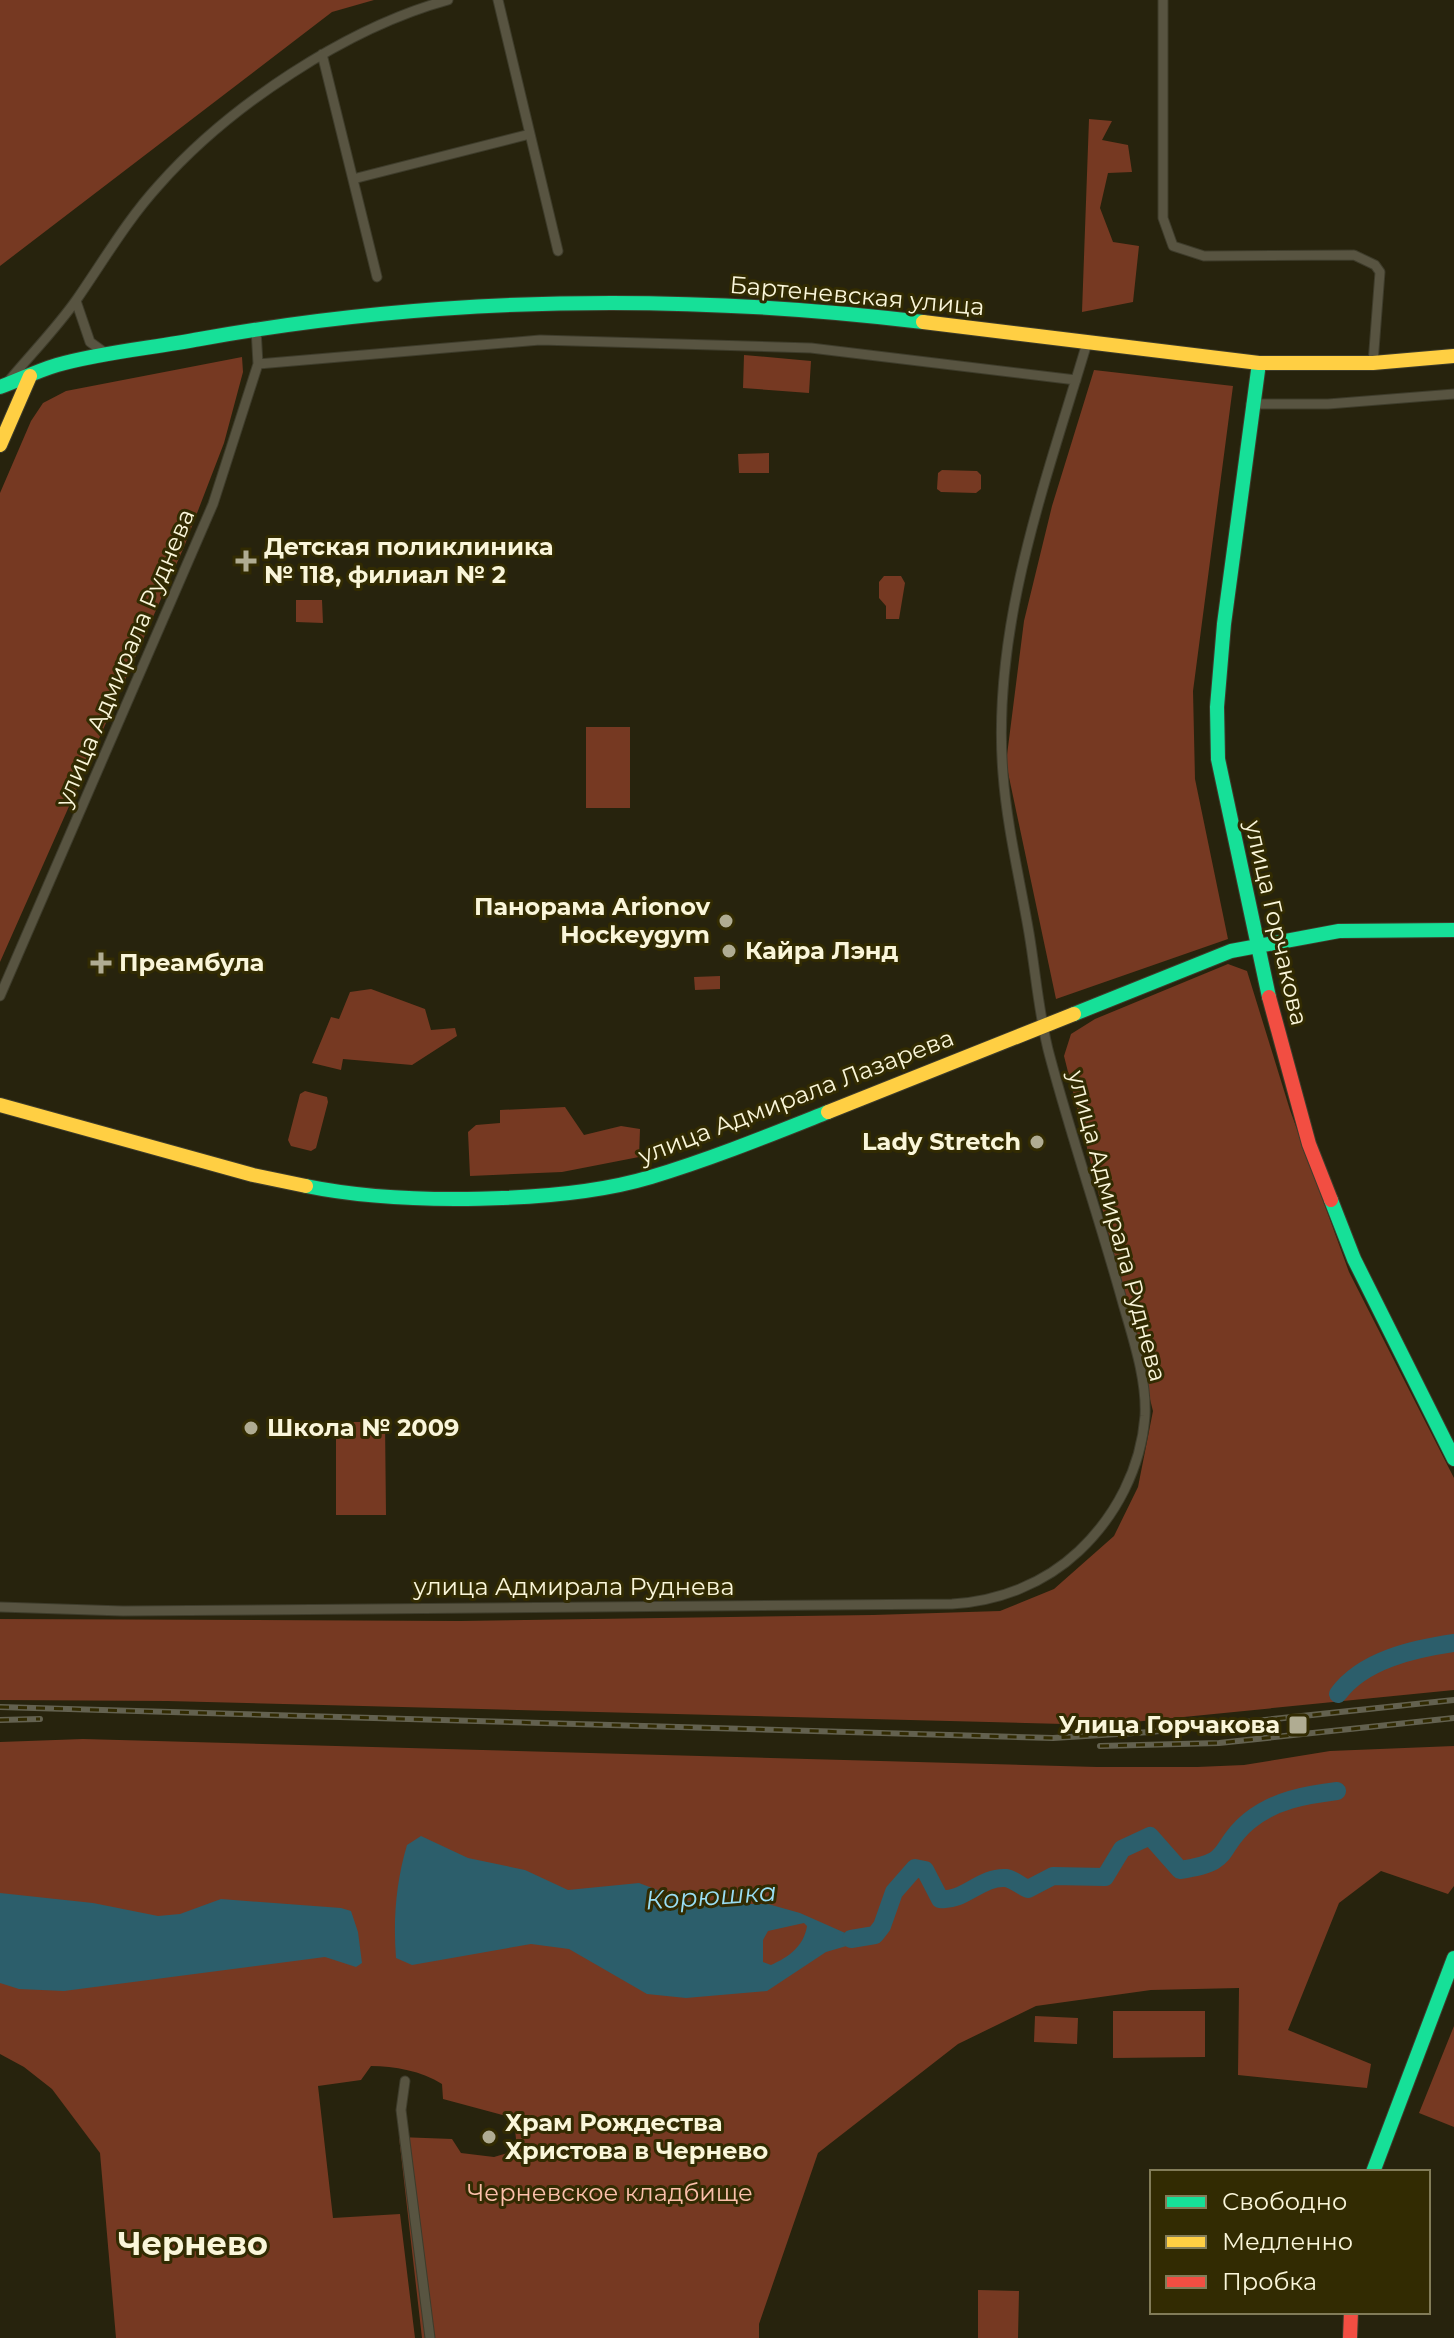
<svg xmlns="http://www.w3.org/2000/svg" width="1454" height="2338" font-family="Montserrat,sans-serif">
<style>
.green{fill:#763922}
.water{fill:#2c5e6b;fill-rule:evenodd}
.lines{fill:none;stroke-linecap:round;stroke-linejoin:round}
.river{stroke:#2c5e6b;stroke-width:18}
.street-casing{stroke:#3e3c2b;stroke-width:11}
.fast-casing{stroke:#3e3c2b;stroke-width:16}
.slow-casing{stroke:#3e3c2b;stroke-width:16}
.jam-casing{stroke:#3e3c2b;stroke-width:16}
.street{stroke:#585441;stroke-width:9}
.fast{stroke:#16e098;stroke-width:14}
.slow{stroke:#ffcf43;stroke-width:14}
.jam{stroke:#f24e42;stroke-width:14}
.rail-casing{stroke:#63614f;stroke-width:6}
.rail{stroke:#322b02;stroke-width:3;stroke-dasharray:9;stroke-linecap:butt}
.poi-dot{fill:#b0ac92;stroke:#322b02;stroke-width:3}
.labels{text-anchor:middle;stroke-width:6;stroke-linejoin:round;paint-order:stroke}
.street-label{font-size:24px;fill:#faf6da;stroke:#322b02}
.poi-label{font-size:24px;font-weight:bold;fill:#faf6da;stroke:#322b02;text-anchor:start}
.park-label{font-size:24px;fill:#fcc0ab;stroke:#322b02}
.water-label{font-size:26px;font-style:italic;fill:#99def5;stroke:#322b02}
.district-label{font-size:32px;font-weight:bold;fill:#faf6da;stroke:#322b02}
</style>
<rect width="100%" height="100%" fill="#27230d"/>
<path class="green" d="M0 0H374L332 12 0 266Z
M1089 119 1112 121 1102 140 1128 145 1132 172 1108 173 1100 208 1113 242 1139 246 1133 302 1082 312Z
M744 355 811 361 809 393 743 388Z
M242 357 243 372 224 443 184 547 0 962V493L31 421 43 403 66 391Z
M1094 370 1233 386 1193 691 1195 779 1228 939 1056 999 1006 763 1024 621 1052 506Z
M769 453V473H739L738 454Z
M942 470 977 471 981 475V489L976 493 941 492 937 489 938 473Z
M884 576H901L905 583 899 619H886V606L879 598V582Z
M296 600H322L323 623 296 622Z
M586 727H630V808H586Z
M1228 964 1247 971 1290 1110 1349 1272 1454 1478V1690L1103 1725 167 1701 0 1700V1619L460 1621 873 1615 1000 1611 1054 1589 1114 1536 1138 1487 1153 1411 1064 1056 1071 1034 1095 1019Z
M720 976V989L695 990 694 977Z
M371 989 425 1009 431 1030 455 1028 457 1036 412 1065 343 1059 341 1070 312 1063 331 1017 339 1019 350 992Z
M305 1091 327 1097 328 1102 316 1148 311 1151 291 1146 288 1140 300 1094Z
M565 1107 584 1135 621 1126 640 1129 639 1157 562 1172 470 1176 468 1132 476 1125 500 1123V1110Z
M336 1422H385L386 1515H336Z
M83 1739 1097 1767H1197L1244 1765 1330 1751 1454 1746V1886L1448 1894 1381 1871 1339 1903 1288 2030 1371 2064 1367 2088 1238 2075 1239 1988 1151 1990 1036 2006 958 2044 818 2153 759 2324V2338H422L399 2137 452 2139 461 2153 494 2157 517 2150 514 2118 443 2099 442 2084C422 2071 394 2066 371 2066L361 2080 318 2086 333 2218 400 2214 415 2338H116L100 2153 52 2089 24 2067 0 2054V1742Z
M1113 2011H1205V2057L1113 2058Z
M1035 2016 1078 2018 1077 2044 1034 2042Z
M1454 2026V2127L1419 2113Z
M978 2290 1019 2291 1018 2338H978Z"/>
<path class="water" d="M421 1836 468 1858 525 1870 568 1890 639 1883 684 1900 714 1904H768L800 1913 852 1936 872 1933 874 1938 826 1952 767 1991 686 1998 647 1994 569 1949 531 1944 412 1965 396 1958C393 1919 396 1882 407 1845ZM804 1923 807 1926C804 1946 789 1957 771 1965L763 1962V1940L768 1931Z
M0 1893 93 1903 158 1916 180 1914 221 1899 341 1908 351 1911 358 1932 362 1963 356 1967 325 1957 64 1991 19 1989 0 1983Z"/>
<g class="lines">
<path class="river" d="M1338 1694C1363 1660 1413 1649 1454 1643
M851 1939 875 1935 882 1926 894 1892 915 1868 925 1870 940 1899C964 1902 981 1876 1006 1878 1013 1879 1021 1886 1028 1889L1053 1876 1105 1877 1122 1849 1150 1836 1180 1870C1236 1862 1215 1849 1249 1821 1275 1800 1305 1795 1337 1791"/>
<g class="street-casing">
<path id="street" d="M498 0 558 251
M1163 0V218L1173 246 1204 256 1354 255 1375 265 1380 272 1373 363
M322 54 377 277
M353 179 530 134
M76 301 90 342 108 355
M258 364 540 340 811 348 1076 380
M7 383C30 355 56 329 77 299 104 260 127 220 159 185 229 106 346 28 448 0
M1251 404H1328L1454 394
M0 996 213 504 258 364 256 329
M0 1607 123 1611 952 1604C999 1601 1044 1584 1079 1551 1116 1516 1141 1468 1145 1416 1147 1378 1132 1336 1122 1300 1099 1218 1072 1139 1050 1057 1039 1018 1036 974 1029 933 1020 880 1007 827 1003 774 991 627 1046 481 1087 343
M405 2081 401 2110 430 2338"/>
</g>
<g class="fast-casing">
<path id="fast" d="M1259 363 1224 624 1217 707 1218 759 1269 997
M0 387C19 380 37 371 57 365 102 352 153 348 200 339 439 296 682 293 923 322
M1074 1014 1231 951 1339 931 1454 930
M306 1186C398 1205 561 1204 651 1177 711 1159 770 1135 828 1112
M1331 1200 1354 1259 1454 1459
M1373 2172 1454 1958"/>
</g>
<g class="slow-casing">
<path id="slow" d="M923 322 1259 363H1373L1454 356
M0 445 30 376
M0 1105 253 1175 306 1186
M828 1112 1074 1014"/>
</g>
<g class="jam-casing">
<path id="jam" d="M1269 997 1309 1144 1331 1200
M1350 2338 1351 2312"/>
</g>
<use href="#street" class="street"/>
<use href="#fast" class="fast"/>
<use href="#slow" class="slow"/>
<use href="#jam" class="jam"/>
<g class="rail-casing">
<path id="rail" d="M0 1707 1053 1738 1150 1732 1454 1700
M0 1720 40 1719
M1100 1746 1219 1743 1454 1718"/>
</g>
<use href="#rail" class="rail"/>
</g>
<g class="poi-dot">
<path d="M242 549h8v8h8v8h-8v8h-8v-8h-8v-8h8z"/>
<circle cx="726" cy="921" r="8"/>
<circle cx="729" cy="951" r="8"/>
<path d="M97 951h8v8h8v8h-8v8h-8v-8h-8v-8h8z"/>
<circle cx="1037" cy="1142" r="8"/>
<circle cx="251" cy="1428" r="8"/>
<rect x="1288" y="1715" width="20" height="20" rx="4"/>
<circle cx="489" cy="2137" r="8"/>
</g>
<g class="labels">
<g class="street-label">
<text transform="translate(857 296) rotate(5)" y="8">Бартеневская улица</text>
<text transform="translate(125 658) rotate(-67)" y="8">улица Адмирала Руднева</text>
<text transform="translate(1276 923) rotate(77)" y="8">улица Горчакова</text>
<text transform="translate(796 1097) rotate(-21)" y="8">улица Адмирала Лазарева</text>
<text transform="translate(1117 1226) rotate(75)" y="8">улица Адмирала Руднева</text>
<text x="574" y="1595">улица Адмирала Руднева</text>
</g>
<g class="poi-label">
<text x="264" y="555">Детская поликлиника<tspan x="264" dy="28">№ 118, филиал № 2</tspan></text>
<text x="710" y="915" text-anchor="end">Панорама Arionov<tspan x="710" dy="28">Hockeygym</tspan></text>
<text x="745" y="959">Кайра Лэнд</text>
<text x="119" y="971">Преамбула</text>
<text x="1021" y="1150" text-anchor="end">Lady Stretch</text>
<text x="267" y="1436">Школа № 2009</text>
<text x="1280" y="1733" text-anchor="end">Улица Горчакова</text>
<text x="505" y="2131">Храм Рождества<tspan x="505" dy="28">Христова в Чернево</tspan></text>
</g>
<g class="park-label">
<text x="610" y="2201">Черневское кладбище</text>
</g>
<g class="water-label">
<text transform="translate(711 1896) rotate(-4)" y="9">Корюшка</text>
</g>
<g class="district-label">
<text x="193" y="2255">Чернево</text>
</g>
</g>
<rect x="1150" y="2170" width="280" height="144" fill="#322b02" stroke="#827c58" stroke-width="2"/>
<rect x="1166" y="2196" width="40" height="12" fill="#16e098" stroke="#827c58" stroke-width="2"/>
<text x="1222" y="2210" font-size="24" fill="#faf6da">Свободно</text>
<rect x="1166" y="2236" width="40" height="12" fill="#ffcf43" stroke="#827c58" stroke-width="2"/>
<text x="1222" y="2250" font-size="24" fill="#faf6da">Медленно</text>
<rect x="1166" y="2276" width="40" height="12" fill="#f24e42" stroke="#827c58" stroke-width="2"/>
<text x="1222" y="2290" font-size="24" fill="#faf6da">Пробка</text>
</svg>
